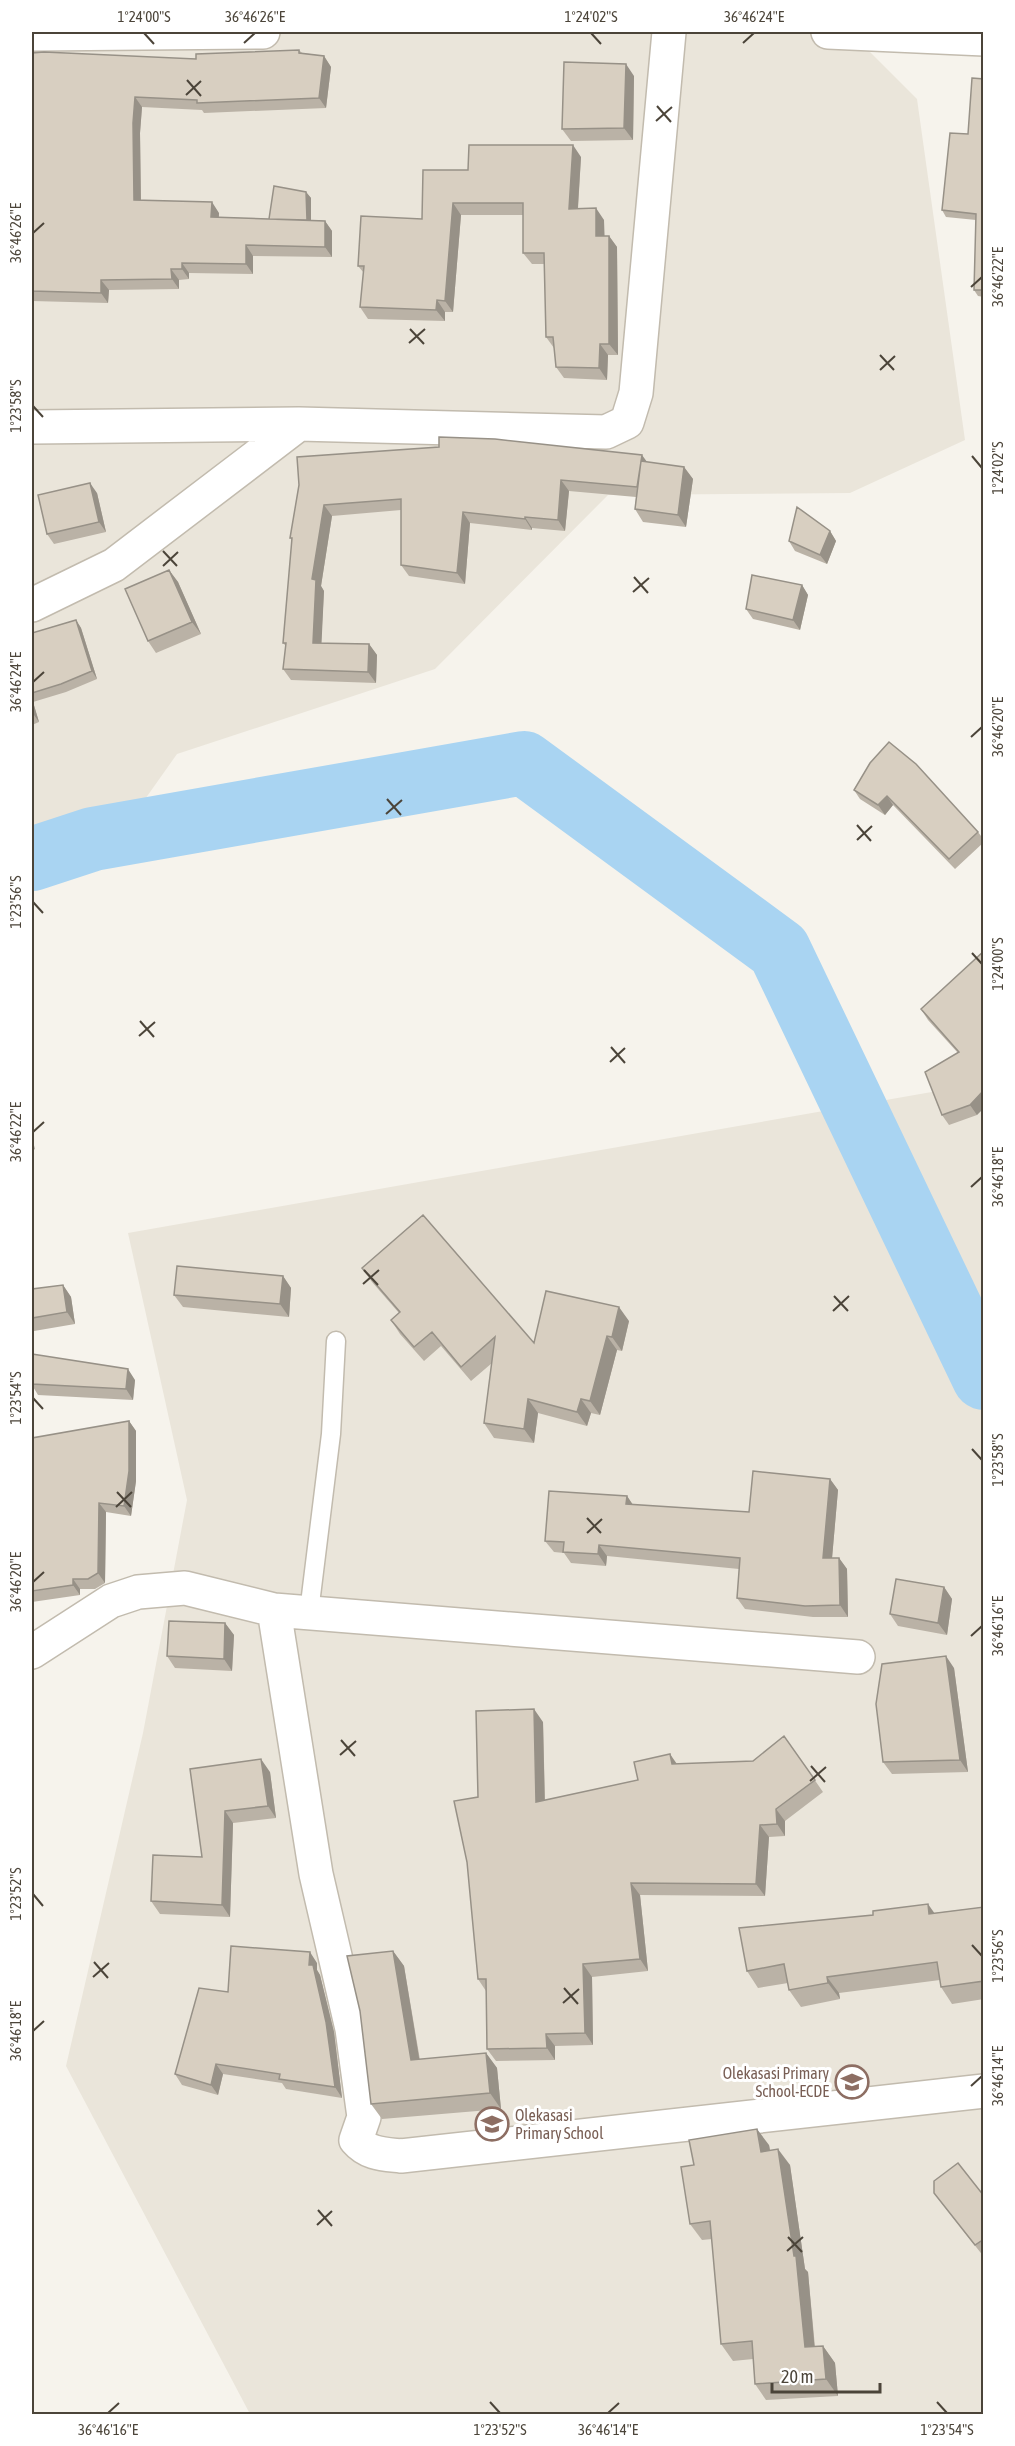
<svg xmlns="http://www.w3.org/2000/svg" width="1015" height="2446" font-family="'Asap Condensed',sans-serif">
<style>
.residential{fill:#eae5da}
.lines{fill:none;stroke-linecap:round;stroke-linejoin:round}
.river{stroke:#a9d4f2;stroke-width:64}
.service-casing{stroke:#c2bbae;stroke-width:21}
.minor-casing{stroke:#c2bbae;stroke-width:36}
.service{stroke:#fff;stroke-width:18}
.minor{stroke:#fff;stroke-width:33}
.wall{fill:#bab2a6}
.shaded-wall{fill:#979187}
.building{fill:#d8cfc1;stroke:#979187;stroke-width:1.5}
.ticks{fill:none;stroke:#4b4439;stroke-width:2}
.labels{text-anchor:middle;stroke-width:6;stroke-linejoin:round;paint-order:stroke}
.education-label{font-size:16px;fill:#785e54;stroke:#fff;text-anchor:end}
.neatline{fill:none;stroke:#4b4439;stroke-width:2}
.ticks-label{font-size:15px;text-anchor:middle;fill:#4b4439}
</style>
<rect width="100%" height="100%" fill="#f6f3ec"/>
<path class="residential" d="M32 32H850L917 99 965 440 850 493 608 495 435 669 177 754 114 843 32 875Z
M983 1083V2414H250L66 2066 143 1733 187 1500 128 1233Z"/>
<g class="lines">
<path class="river" d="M32 859 93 839 524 763 779 950 984 1378"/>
<g class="service-casing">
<path id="service" d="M309 1612 331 1434 336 1341"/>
</g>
<g class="minor-casing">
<path id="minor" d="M828 32 984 39
M32 34 263 32
M32 427 299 424 606 432 627 422 636 393 669 32
M32 605 114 565 299 424
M274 1610 316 1874 352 2029 364 2117 356 2140C368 2154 383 2154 401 2156L984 2091
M32 1652 111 1601 138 1592 185 1588 274 1610 858 1657"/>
</g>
<use href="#service" class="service"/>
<use href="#minor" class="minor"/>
</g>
<path class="wall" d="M299 50 302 53 324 56 331 67 326 108 204 113 202 110 142 107 140 133 141 200 219 213V217L269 219 306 192 311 198V220L325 221 332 231V257L253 256V274L189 273V279L179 280V289L109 290 108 303 32 301V53L196 59Z
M634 76 633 140 571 141 562 129Z
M984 79V297L978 296 974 290 976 220 946 217 942 210 968 134Z
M581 157 578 209 604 220V236H609L617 247 618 355H608L607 380 564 378 556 367 554 348 546 337 545 264H532L523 253V215H461L453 312H445V321L368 319 360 307 364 273 358 266 422 219 468 170Z
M647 462 684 467 693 479 686 527 643 522 635 509 636 497 569 491 565 531 532 528V530L470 523 465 584 409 576 401 565V510L332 516 321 586 324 591 321 643 369 644 377 655 376 683 291 680 283 669 286 646 283 643 292 540 290 538 299 485Z
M97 493 106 532 54 544 47 534Z
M830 531 836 541 827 564 795 551 789 541Z
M169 570 178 582 201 634 156 653 148 641Z
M802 585 808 595 800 630 753 619 746 609Z
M76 620 81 628 97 679 66 692 33 702 39 722 32 725V633Z
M870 763 978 832 984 840V842L955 869 893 805 885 815 860 799 854 790Z
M984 951 977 1115 949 1125 942 1115 958 1053 928 1020 921 1009Z
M362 1268 534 1343 629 1321 622 1351 617 1350 600 1415 591 1413 587 1426 538 1413 534 1443 494 1438 484 1423 492 1363 471 1381 441 1346 424 1361 400 1334 391 1320 399 1313 372 1282Z
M283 1276 291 1288 289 1317 183 1307 174 1295Z
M63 1285 71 1297 75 1324 34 1331 32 1327V1289Z
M32 1354 135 1380 133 1400 38 1395 32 1385Z
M129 1421 136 1431V1481L131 1516 106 1512 105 1583 95 1589H80V1595L32 1602V1438Z
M830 1479 838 1490 832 1558H839L847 1569 848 1617H813L745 1609 737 1598 739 1569 607 1556 606 1566 571 1563 564 1553 554 1552 545 1541 627 1496 633 1505 749 1512Z
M944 1587 952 1599 947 1635 898 1626 890 1614Z
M225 1623 234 1635 232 1671 175 1668 167 1656Z
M954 1668 968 1772 892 1774 883 1762Z
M543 1722 545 1800 638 1780 677 1764 753 1761 784 1736 823 1792 785 1821V1836L769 1837 765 1896 640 1895 648 1971 592 1977 593 2045 555 2046V2060L496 2061 487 2049 486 1991 478 1979V1797Z
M190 1769 270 1772 276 1818 233 1823 230 1917 160 1914 151 1901 202 1857Z
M984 1907V1999L952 2004 941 1987 940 1980 839 1993 840 1999 801 2007 789 1990 788 1983 758 1988 747 1971 934 1913Z
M393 1951 404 1966 420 2060 486 2053 497 2068 501 2109 382 2119 371 2104Z
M317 1963V1970L320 1975 334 2032 342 2098 286 2089 282 2083 223 2074 218 2095 182 2085 175 2074 228 1992Z
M769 2145 770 2150 790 2165 805 2269 808 2272 815 2347 823 2346 835 2363 838 2396 766 2400 755 2384 753 2359 733 2361 721 2344 712 2239 702 2240 690 2224Z
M934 2193 984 2196V2257L943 2205Z"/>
<path class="shaded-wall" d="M324 56 331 67 326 108 319 98Z
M626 64 634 76 633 140 624 128Z
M135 97 142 107 140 133 141 210 134 200 133 123Z
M573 145 581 157 577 221 569 209Z
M306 192 311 198V229L307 223Z
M212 202 219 213 218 227 211 217Z
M453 203 461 215 453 312 445 301Z
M596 208 604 220 605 248 596 236Z
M325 221 332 231V257L325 247Z
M609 236 617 247 618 355 609 344Z
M246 245 253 256V274L246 264Z
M182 263 189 273V279L182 269Z
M171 269 179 280V289L172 279Z
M101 280 109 290 108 303 101 293Z
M437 300 445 312V321L436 310Z
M600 344 608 355 607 380 599 368Z
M642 455 650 466 637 487Z
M684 467 693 479 686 527 678 515Z
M561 480 569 491 565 531 558 520Z
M90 483 97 493 106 532 99 522Z
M324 505 332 516 321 586 324 591 321 654 313 643 312 579Z
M463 512 470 523 465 584 457 573Z
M525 517 532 528V530L525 519Z
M830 531 836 541 827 564 820 555Z
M169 570 178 582 201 634 192 622Z
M802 585 808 595 800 630 793 620Z
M76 620 81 628 97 679 92 671Z
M369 644 377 655 376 683 368 672Z
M32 699 33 702 39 722 34 715 32 707Z
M887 796 893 805 885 815 878 805Z
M984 1090V1108L977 1115 970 1105Z
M32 1136 35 1150 32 1146Z
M283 1276 291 1288 289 1317 280 1304Z
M63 1285 71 1297 75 1324 67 1312Z
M619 1307 629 1321 622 1351 612 1337Z
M607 1336 617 1350 600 1415 590 1401Z
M128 1369 135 1380 133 1400 126 1389Z
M528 1399 538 1413 534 1443 524 1429Z
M581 1399 591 1413 587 1426 577 1412Z
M129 1421 136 1431V1481L131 1516 124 1506Z
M830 1479 838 1490 831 1570 823 1558Z
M627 1496 635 1508 626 1504Z
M99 1503 106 1512 105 1583 98 1573Z
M599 1545 607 1556 606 1566 598 1554Z
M839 1558 847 1569 848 1617 840 1605Z
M73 1579 80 1589V1595L73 1585Z
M944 1587 952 1599 947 1635 938 1623Z
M225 1623 234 1635 232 1671 224 1659Z
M946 1656 954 1668 968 1772 960 1760Z
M534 1709 543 1722 545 1814 536 1802Z
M670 1754 679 1767 672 1764Z
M261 1759 270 1772 276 1818 268 1806Z
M776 1809 785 1821V1836L777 1824Z
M225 1811 233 1823 230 1917 222 1905Z
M760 1825 769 1837 765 1896 756 1884Z
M631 1883 640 1895 648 1971 640 1959Z
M928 1904 940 1921 929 1914Z
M393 1951 404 1966 422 2076 411 2060Z
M310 1952 317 1963V1970L320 1975 334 2032 342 2098 335 2087 309 1965Z
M583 1964 592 1977 593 2045 585 2033Z
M827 1977 839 1993 840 1999 828 1983Z
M546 2034 555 2046V2060L547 2048Z
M486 2053 497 2068 501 2109 490 2093Z
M216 2064 223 2074 218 2095 211 2085Z
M757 2129 769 2145 773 2168 761 2152Z
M778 2149 790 2165 805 2269 808 2272 816 2364 805 2347 794 2256Z
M823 2346 835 2363 838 2396 826 2379Z"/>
<path class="building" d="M299 50V53L324 56 319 98 197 103V100L135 97 133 123 134 200 212 202 211 217 325 221V247L246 245V264L182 263V269H171L172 279 101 280V293L32 291V53L44 52 196 59V54Z
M564 62 626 64 624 128 562 129Z
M972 78 984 79V290H974L976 214 942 210 950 133 968 134Z
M469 145H573L569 209 596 208V236H609V344H600L599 368 556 367 553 337H546L544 253H523V203H453L445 301 437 300 436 310 360 307 364 266H358L361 216 422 219 423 170H468Z
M274 186 306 192 307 220 269 219Z
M439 437 495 439 642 455 637 487 561 480 558 520 525 517V519L463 512 457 573 401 565V499L324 505 312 579 316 580 313 643 369 644 368 672 283 669 286 643H283L292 538H290L299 485 297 457 439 447Z
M641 461 684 467 678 515 635 509Z
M90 483 99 522 47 534 38 495Z
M797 507 830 531 820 555 789 541Z
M169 570 192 622 148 641 125 589Z
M752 575 802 585 793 620 746 609Z
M76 620 92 671 61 684 32 693V633Z
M889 742 916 764 978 832 949 859 887 796 878 805 854 790 870 763Z
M984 951V1090L970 1105 942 1115 925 1072 959 1052 921 1009Z
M423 1215 534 1343 546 1291 619 1307 612 1337 607 1336 590 1401 581 1399 577 1412 528 1399 524 1429 484 1423 495 1337 461 1367 432 1332 414 1347 391 1320 400 1312 362 1268Z
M177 1266 283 1276 280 1304 174 1295Z
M63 1285 67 1312 32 1318V1289Z
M32 1354 128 1369 126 1389 32 1384Z
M129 1421V1471L124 1506 99 1503 98 1573 88 1579H73V1585L32 1591V1438Z
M753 1471 830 1479 823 1558H839L840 1605 805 1606 737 1598 740 1558 599 1545 598 1554 563 1552 564 1542 545 1541 549 1491 627 1496 626 1504 749 1512Z
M896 1579 944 1587 938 1623 890 1614Z
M169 1621 225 1623 224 1659 167 1656Z
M946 1656 960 1760 883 1762 876 1704 882 1664Z
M534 1709 536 1802 638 1780 634 1762 670 1754 672 1764 753 1761 784 1736 815 1780 776 1809 777 1824 760 1825 756 1884 631 1883 640 1959 583 1964 585 2033 546 2034 547 2048 487 2049 486 1979H478L467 1862 454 1801 478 1797 476 1711Z
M261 1759 268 1806 225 1811 222 1905 151 1901 153 1855 202 1857 190 1769Z
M928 1904 929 1914 984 1907V1981L941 1987 937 1962 827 1977 828 1983 789 1990 784 1964 747 1971 739 1928 873 1915V1911Z
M231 1946 310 1952 309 1965H313L326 2022 335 2087 279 2079 280 2074 216 2064 211 2085 175 2074 199 1988 228 1992Z
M393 1951 411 2060 486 2053 490 2093 371 2104 360 2011 347 1956Z
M757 2129 761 2152 778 2149 794 2256H796L805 2347 823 2346 826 2379 755 2384 752 2341 721 2344 710 2221 690 2224 681 2167 694 2165 689 2140Z
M958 2163 984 2196V2239L975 2245 934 2193V2181Z"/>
<path class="ticks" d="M144 33 154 44M591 33 601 44M244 43 255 33M743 43 754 33M187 80 201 96M186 95 201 81M657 106 671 122M656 121 672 107M33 233 44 223M971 287 982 277M410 329 424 344M409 343 425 329M880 355 894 370M880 370 895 356M33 406 43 417M972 456 982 468M163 551 177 566M163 566 178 552M634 577 648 593M633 592 649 578M33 682 44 672M971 737 982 727M387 799 401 815M386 814 402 800M857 825 871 841M857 840 872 826M33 902 43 913M972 953 982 964M140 1021 154 1037M139 1036 155 1022M611 1047 625 1063M610 1062 625 1048M33 1132 44 1122M971 1187 982 1177M364 1270 378 1285M363 1284 379 1270M834 1296 848 1311M833 1311 849 1296M33 1398 43 1409M972 1449 982 1460M117 1492 131 1507M116 1507 132 1492M587 1518 601 1533M587 1533 602 1519M33 1582 44 1572M971 1636 982 1626M341 1740 355 1756M340 1755 356 1741M811 1766 825 1782M810 1781 826 1767M33 1894 43 1906M972 1945 982 1956M94 1962 108 1978M93 1977 109 1963M564 1988 578 2004M563 2003 579 1989M33 2031 44 2021M971 2086 982 2076M318 2210 332 2226M317 2225 332 2211M788 2237 802 2252M787 2251 803 2237M490 2402 500 2413M937 2402 947 2413M108 2413 119 2403M608 2413 619 2403"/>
<defs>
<g id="school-ring" transform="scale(1.725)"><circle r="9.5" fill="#fff" stroke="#8d6e63" stroke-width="1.5"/><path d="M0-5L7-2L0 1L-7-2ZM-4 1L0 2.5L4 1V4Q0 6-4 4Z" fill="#8d6e63"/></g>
</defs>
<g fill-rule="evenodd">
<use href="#school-ring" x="852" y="2082"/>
<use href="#school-ring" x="492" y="2124"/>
</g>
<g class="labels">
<g class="education-label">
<text x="829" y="2079">Olekasasi Primary<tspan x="829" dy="18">School-ECDE</tspan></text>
<text x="515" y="2121" text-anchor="start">Olekasasi<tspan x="515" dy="18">Primary School</tspan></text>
</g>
</g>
<rect width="1015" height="2446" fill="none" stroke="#ffffff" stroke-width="66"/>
<path d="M772 2383v9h108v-9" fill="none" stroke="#4b4439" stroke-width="3"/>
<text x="781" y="2383" font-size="18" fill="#4b4439" stroke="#ffffff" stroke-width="4.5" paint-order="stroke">20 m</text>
<rect x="33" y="33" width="949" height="2380" class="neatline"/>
<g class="ticks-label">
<text x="144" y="22">1°24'00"S</text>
<text x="255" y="22">36°46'26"E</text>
<text x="591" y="22">1°24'02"S</text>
<text x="754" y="22">36°46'24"E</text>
<text transform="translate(16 233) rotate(-90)" y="5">36°46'26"E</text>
<text transform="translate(998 277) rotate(-90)" y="5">36°46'22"E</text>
<text transform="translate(16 406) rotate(-90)" y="5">1°23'58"S</text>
<text transform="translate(998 468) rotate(-90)" y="5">1°24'02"S</text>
<text transform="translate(16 682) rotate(-90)" y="5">36°46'24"E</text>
<text transform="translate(998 727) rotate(-90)" y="5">36°46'20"E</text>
<text transform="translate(16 902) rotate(-90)" y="5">1°23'56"S</text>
<text transform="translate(998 964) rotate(-90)" y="5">1°24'00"S</text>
<text transform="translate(16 1132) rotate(-90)" y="5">36°46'22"E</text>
<text transform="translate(998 1177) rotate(-90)" y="5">36°46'18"E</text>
<text transform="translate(16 1398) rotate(-90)" y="5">1°23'54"S</text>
<text transform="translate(998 1460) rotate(-90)" y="5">1°23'58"S</text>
<text transform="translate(16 1582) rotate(-90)" y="5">36°46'20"E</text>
<text transform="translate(998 1626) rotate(-90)" y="5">36°46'16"E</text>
<text transform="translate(16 1894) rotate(-90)" y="5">1°23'52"S</text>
<text transform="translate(998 1956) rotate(-90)" y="5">1°23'56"S</text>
<text transform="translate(16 2031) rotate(-90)" y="5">36°46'18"E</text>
<text transform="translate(998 2076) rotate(-90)" y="5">36°46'14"E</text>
<text x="108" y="2435">36°46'16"E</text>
<text x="500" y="2435">1°23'52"S</text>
<text x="608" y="2435">36°46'14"E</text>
<text x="947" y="2435">1°23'54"S</text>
</g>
</svg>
